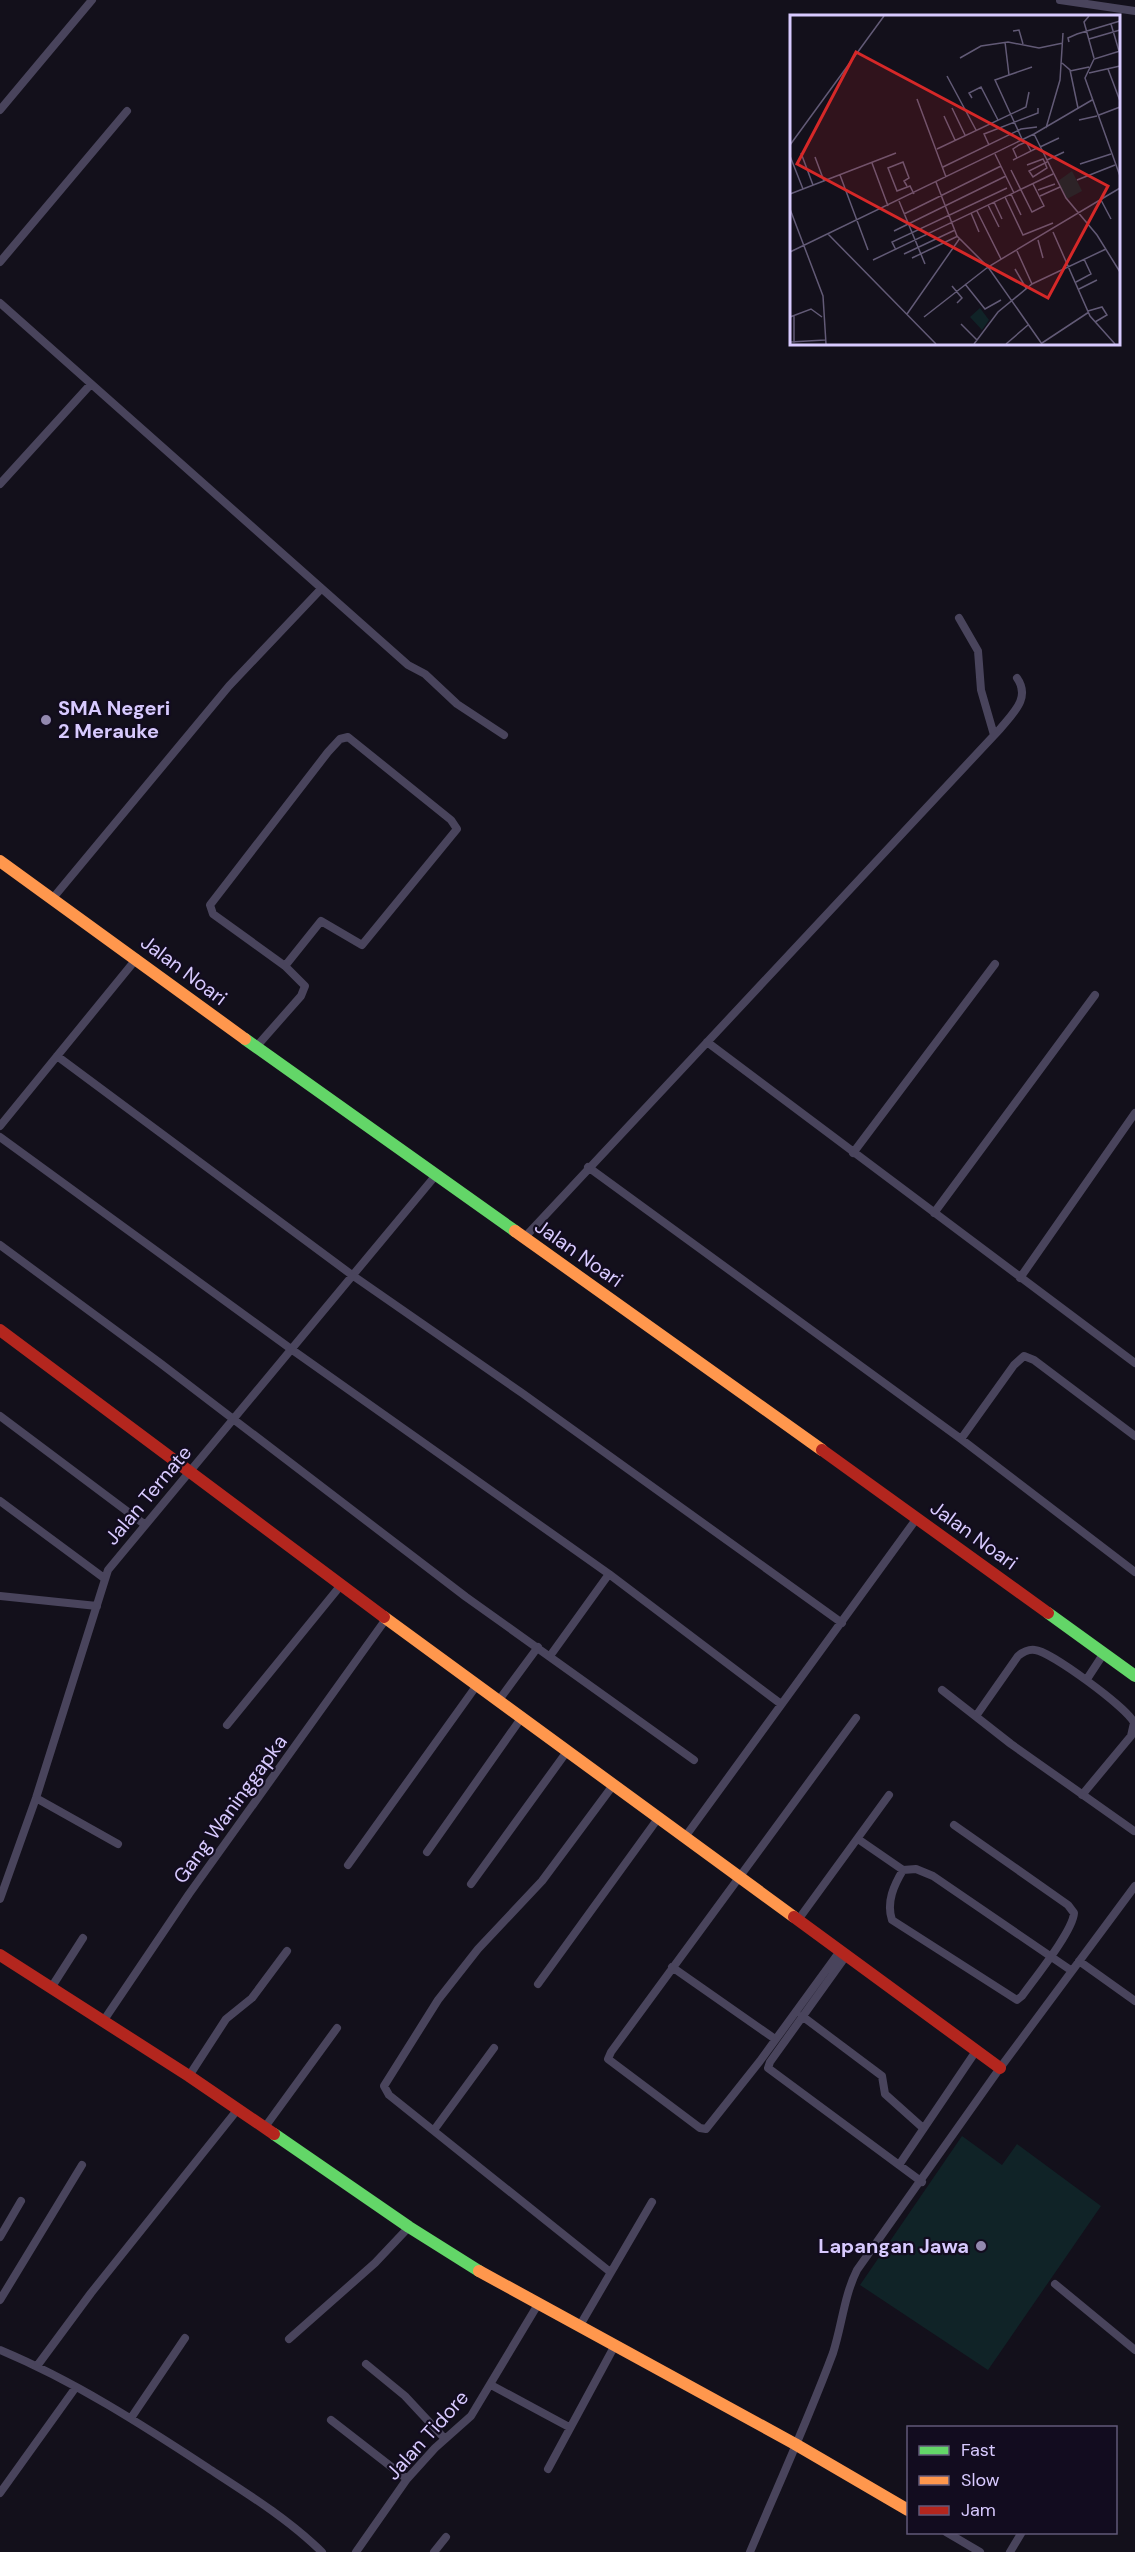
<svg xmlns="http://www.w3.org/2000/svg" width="1135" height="2552" font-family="'DM Sans',sans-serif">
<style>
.green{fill:#102327}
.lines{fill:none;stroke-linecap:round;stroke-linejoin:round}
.street{stroke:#49445c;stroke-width:8}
.fast{stroke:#63d668;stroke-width:12}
.slow{stroke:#ff974d;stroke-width:12}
.jam{stroke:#b3261e;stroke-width:12}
.poi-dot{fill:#9389af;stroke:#120c1f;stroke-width:2}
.labels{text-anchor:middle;stroke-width:4.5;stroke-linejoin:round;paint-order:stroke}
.poi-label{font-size:20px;font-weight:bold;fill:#d8caff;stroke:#120c1f;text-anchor:start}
.street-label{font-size:20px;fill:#d8caff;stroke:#120c1f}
.inset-road{fill:none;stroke:#625a76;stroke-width:1.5}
.view{fill:#d62828;fill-opacity:0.15;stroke:#d62828;stroke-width:3}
.inset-edge{fill:none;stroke:#d8caff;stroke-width:3}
</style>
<rect width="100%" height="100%" fill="#13101b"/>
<path class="green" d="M962 2136 1002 2165 1017 2144 1101 2206 988 2370 860 2285Z"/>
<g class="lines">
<path class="street" d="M1060 0 1135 11
M0 110 92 0
M0 262 127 111
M0 303 408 665 425 674 457 704 504 735
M0 484 91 384
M959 618 978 651 981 690 994 735
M53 898 229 686 321 589
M707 1042 1135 1363
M256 1047 301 996 305 986 285 966 213 914 210 905 328 752 340 739 348 737 451 820 457 829 362 945 321 921 285 966
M57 1056 352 1275 522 1393 842 1623
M0 1126 137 958
M0 1137 291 1349 609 1574 781 1704
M853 1153 995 964
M588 1167 961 1439 1135 1572
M934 1213 1095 995
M524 1238 1000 729C1013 713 1031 698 1017 678
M0 1245 160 1363 466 1597 694 1760
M1020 1278 1135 1113
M0 1416 144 1524
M961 1439 1014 1365 1024 1356 1034 1360 1135 1436
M0 1501 104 1578
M0 1596 97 1606
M550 1656 609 1574
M1087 1679 1104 1653
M942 1690 1011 1744 1134 1831
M499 1700 538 1647
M976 1716 1018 1656C1023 1652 1029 1649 1035 1650 1050 1651 1129 1709 1134 1723L1131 1736 1082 1795
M227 1725 341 1585
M36 1798 118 1844
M954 1825 1068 1905 1074 1913C1073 1931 1034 1979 1022 1996L1017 2000 892 1920C886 1902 894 1885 903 1870L916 1869 933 1876 1072 1971
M685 1837 917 1518
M858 1839 903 1870
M427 1852 522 1717
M348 1865 477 1685
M471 1884 568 1750
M0 1899 36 1798 108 1570 436 1175
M798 1920 889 1795
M840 1951 760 2061 706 2129 700 2128 608 2059 611 2052 856 1718
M846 1956 770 2062 768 2068 922 2182
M1079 1961 1135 2001
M672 1967 775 2039
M538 1984 659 1817
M51 1988 83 1938
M802 2016 882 2076 885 2094 923 2128
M104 2020 189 1894 386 1619
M189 2076 226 2019 252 1998 287 1951
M265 2127 337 2028
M434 2130 494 2048
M899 2165 976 2051
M0 2237 21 2201
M609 2271 389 2095 384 2086 438 2000 478 1949 542 1881 614 1784
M1055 2284 1135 2350
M0 2300 82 2165
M579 2327 652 2202
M289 2339 375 2263 409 2227
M0 2350C74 2381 141 2424 208 2468 248 2494 288 2519 322 2552
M366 2364 405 2396 445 2439
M37 2366 91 2293 238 2109
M491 2385 569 2427
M131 2418 185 2338
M331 2420 407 2479
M548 2469 614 2347
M0 2493 76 2387
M946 2532 980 2552
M356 2552 407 2479 435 2448 471 2416 537 2306
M434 2552 446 2537
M750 2552C778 2486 808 2420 833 2353 842 2325 844 2296 857 2270L1000 2068 1135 1886
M1010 2552 1022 2532"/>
<path class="fast" d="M245 1039 515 1231
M1048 1613 1135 1676
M274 2134 409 2227 479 2271"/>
<path class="slow" d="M0 861 245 1039
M515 1231 822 1450
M384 1617 794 1917
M479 2271 795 2444 908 2510"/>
<path class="jam" d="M0 1330 384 1617
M822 1450 1048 1613
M794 1917 1000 2068
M0 1955 189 2076 274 2134"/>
</g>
<g class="poi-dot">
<circle cx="46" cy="720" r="6"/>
<circle cx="981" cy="2246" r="6"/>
</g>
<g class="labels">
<g class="poi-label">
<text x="58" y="715">SMA Negeri<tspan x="58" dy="23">2 Merauke</tspan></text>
<text x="969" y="2253" text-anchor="end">Lapangan Jawa</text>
</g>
<g class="street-label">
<text transform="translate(184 970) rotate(37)" y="7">Jalan Noari</text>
<text transform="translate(579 1253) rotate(35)" y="7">Jalan Noari</text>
<text transform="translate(148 1495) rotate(-50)" y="7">Jalan Ternate</text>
<text transform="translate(974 1535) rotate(36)" y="7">Jalan Noari</text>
<text transform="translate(230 1809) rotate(-54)" y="7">Gang Waninggapka</text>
<text transform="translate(427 2435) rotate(-48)" y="7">Jalan Tidore</text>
</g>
</g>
<g transform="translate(790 15)">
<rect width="330" height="330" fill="#13101b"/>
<path d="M282 156 292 176 277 184 268 166ZM190 293 199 305 192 315 180 302Z" fill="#102327"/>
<path class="inset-road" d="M299 1 294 7 304 43M321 9 329 36M223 16 229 15 233 29M299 24 330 15M215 27 219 60 205 65 232 124M279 27 278 23 287 19 330 6M330 36 304 44 295 63 330 161M170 43 191 31 218 27 249 33 273 28M272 48 280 55 288 93M318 54 330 86M280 56 299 52M299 58 330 51M219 60 242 52M157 61 186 115M182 83 179 78 191 72 208 105M127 84 156 162M162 93 175 120M309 100 330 92M154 101 165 125M289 105 307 101M256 113 270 65 273 18M244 119 276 183 307 220 330 257M0 130 94 1M199 130 194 119 248 98V93M250 132 269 123M147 134 236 92 239 77M11 138 23 170M205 139 224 178M0 141 13 174M25 142 34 166M227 143 223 134 229 130 236 127 241 136M223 145 247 133M257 145 274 137M82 148 98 191M290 149 321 139M237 150 253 144 255 148 257 153 243 162 239 156 257 147M153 152 231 114 247 112M221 155 242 197 254 191 243 169M50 160 78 235M287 165 325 150M146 167 167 221 198 252 252 329M117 171 114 166 119 163 113 147 98 153 107 176 120 171 124 179M248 175 265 169M0 179 106 138M221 179 231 200M250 181 270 172M215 182 233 220 263 208M311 185 321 204M109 186 135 249M204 187 212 204M198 190 209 212M0 194 33 281 36 329M187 196 211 244M181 198 189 217M114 199 211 151M104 216 216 161M263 217 300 301 325 329M38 219 146 329M248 225 253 243M106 235 102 227 217 173M227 236 242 269M0 237 244 119 302 85M114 239 165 215M122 243 168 221M83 245 263 159M225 254 236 273M286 267 301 259 294 244M175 269 195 294 211 285M162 271 172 283 167 288M289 274 307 265M298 296 312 292 317 300 305 307M117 299 170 223M4 300V328M0 302 21 294 32 302M134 302 198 252 330 173M171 309 187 325M0 327 35 325M252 328 299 297M184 329 208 297 242 269 316 234M216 329 238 310"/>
<path class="view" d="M66 37 318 171 258 283 7 149Z"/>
<rect width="330" height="330" class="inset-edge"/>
</g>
<rect x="907" y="2426" width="210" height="108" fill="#120c1f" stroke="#615879" stroke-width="1.5"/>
<rect x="919" y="2446" width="30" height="9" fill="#63d668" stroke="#615879" stroke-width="1.5"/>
<text x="961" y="2456" font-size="18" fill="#d8caff">Fast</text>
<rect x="919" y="2476" width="30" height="9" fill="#ff974d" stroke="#615879" stroke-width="1.5"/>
<text x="961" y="2486" font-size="18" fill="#d8caff">Slow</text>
<rect x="919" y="2506" width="30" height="9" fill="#b3261e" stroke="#615879" stroke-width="1.5"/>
<text x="961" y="2516" font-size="18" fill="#d8caff">Jam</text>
</svg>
